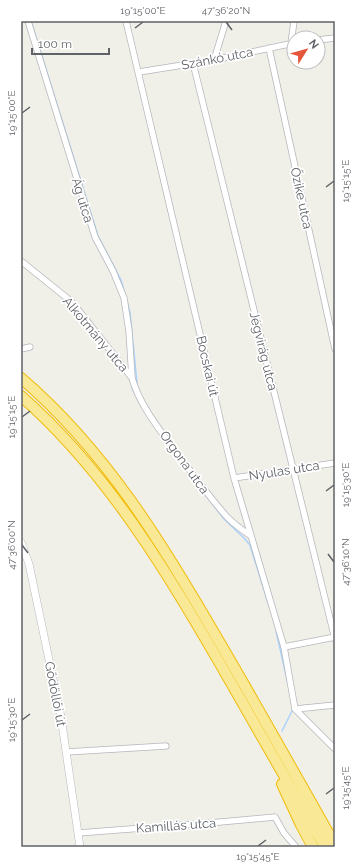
<svg xmlns="http://www.w3.org/2000/svg" width="356" height="868" font-family="Raleway,sans-serif">
<style>
.lines{fill:none;stroke-linecap:round;stroke-linejoin:round}
.stream{stroke:#acd2fc;stroke-width:1.5}
.minor-casing{stroke:#b5b7bb;stroke-width:7}
.secondary-casing{stroke:#b6b9be;stroke-width:8}
.motorway-casing{stroke:#f0bc09;stroke-width:12}
.minor{stroke:#fff;stroke-width:5.5}
.secondary{stroke:#fff;stroke-width:7}
.motorway{stroke:#f9e996;stroke-width:10}
.ticks{fill:none;stroke:#5f6267;stroke-width:1.5}
.labels{text-anchor:middle;stroke-width:3.5;stroke-linejoin:round;paint-order:stroke}
.street-label{font-size:13px;fill:#5f6267;stroke:#fff}
.neatline{fill:none;stroke:#5f6267;stroke-width:1.5}
.ticks-label{font-size:10px;text-anchor:middle;fill:#5f6267}
</style>
<rect width="100%" height="100%" fill="#f0efe8"/>
<g class="lines">
<path class="stream" d="M31 21 98 236 121 280 125 294
M127 301 130 313 137 383
M132 388 137 398
M188 472 224 519 244 538 250 545 269 606
M276 631 288 684
M282 731 293 709"/>
<g class="minor-casing">
<path id="minor" d="M28 21 95 237 113 271 124 298 129 331 132 378C140 408 167 439 185 464 199 482 212 500 227 517 234 524 242 530 251 536
M126 21 234 478 284 647 295 709
M318 40 335 38
M291 43 294 21
M269 48 335 349
M214 60 226 21
M193 63 335 639
M139 72 214 60 294 43
M21 261 72 302 132 378
M21 349 30 347
M234 478 335 463
M284 647 335 637
M295 709 335 749
M295 709 335 705
M66 752 166 746
M78 833 209 823 275 817 284 833 296 847"/>
</g>
<g class="secondary-casing">
<path id="secondary" d="M21 542 29 564 61 717 80 847"/>
</g>
<g class="motorway-casing">
<path id="motorway" d="M21 378C105 450 162 543 217 638 257 706 296 776 335 845
M21 396C109 473 168 574 226 674 259 732 292 789 325 847
M282 784 301 825 313 847"/>
</g>
<use href="#minor" class="minor"/>
<use href="#secondary" class="secondary"/>
<use href="#motorway" class="motorway"/>
</g>
<path class="ticks" d="M226 22 232 30M135 28 143 22M22 113 30 107M326 187 334 181M22 417 30 411M326 491 334 485M22 545 28 553M328 554 334 562M22 720 30 714M326 794 334 788M258 846 266 840"/>
<g class="labels">
<g class="street-label">
<text transform="translate(217 58) rotate(-11)" y="5">Szánkó utca</text>
<text transform="translate(302 198) rotate(78)" y="5">Őzike utca</text>
<text transform="translate(83 200) rotate(73)" y="5">Ág utca</text>
<text transform="translate(96 334) rotate(50)" y="5">Alkotmány utca</text>
<text transform="translate(264 351) rotate(76)" y="5">Jégvirág utca</text>
<text transform="translate(208 366) rotate(77)" y="5">Bocskai út</text>
<text transform="translate(185 462) rotate(54)" y="5">Orgona utca</text>
<text transform="translate(284 470) rotate(-9)" y="5">Nyulas utca</text>
<text transform="translate(56 694) rotate(79)" y="5">Gödöllői út</text>
<text transform="translate(176 825) rotate(-4)" y="5">Kamillás utca</text>
</g>
</g>
<rect width="356" height="868" fill="none" stroke="#ffffff" stroke-width="44"/>
<g transform="translate(306 50) rotate(53)"><circle r="19" fill="#ffffff" stroke="#bfc0c2"/>
<path d="M0-3L7 15L0 10L-7 15Z" fill="#e4573b"/>
<text y="-6" font-size="11" font-weight="bold" text-anchor="middle" fill="#5f6267">N</text>
</g>
<path d="M32 48v6h77v-6" fill="none" stroke="#5f6267" stroke-width="2"/>
<text x="38" y="48" font-size="12" fill="#5f6267" stroke="#ffffff" stroke-width="3" paint-order="stroke">100 m</text>
<rect x="22" y="22" width="312" height="824" class="neatline"/>
<g class="ticks-label">
<text x="143" y="14">19°15'00"E</text>
<text x="226" y="14">47°36'20"N</text>
<text transform="translate(11 113) rotate(-90)" y="4">19°15'00"E</text>
<text transform="translate(345 181) rotate(-90)" y="4">19°15'15"E</text>
<text transform="translate(11 417) rotate(-90)" y="4">19°15'15"E</text>
<text transform="translate(345 485) rotate(-90)" y="4">19°15'30"E</text>
<text transform="translate(11 545) rotate(-90)" y="4">47°36'00"N</text>
<text transform="translate(345 562) rotate(-90)" y="4">47°36'10"N</text>
<text transform="translate(11 720) rotate(-90)" y="4">19°15'30"E</text>
<text transform="translate(345 788) rotate(-90)" y="4">19°15'45"E</text>
<text x="258" y="860">19°15'45"E</text>
</g>
</svg>
